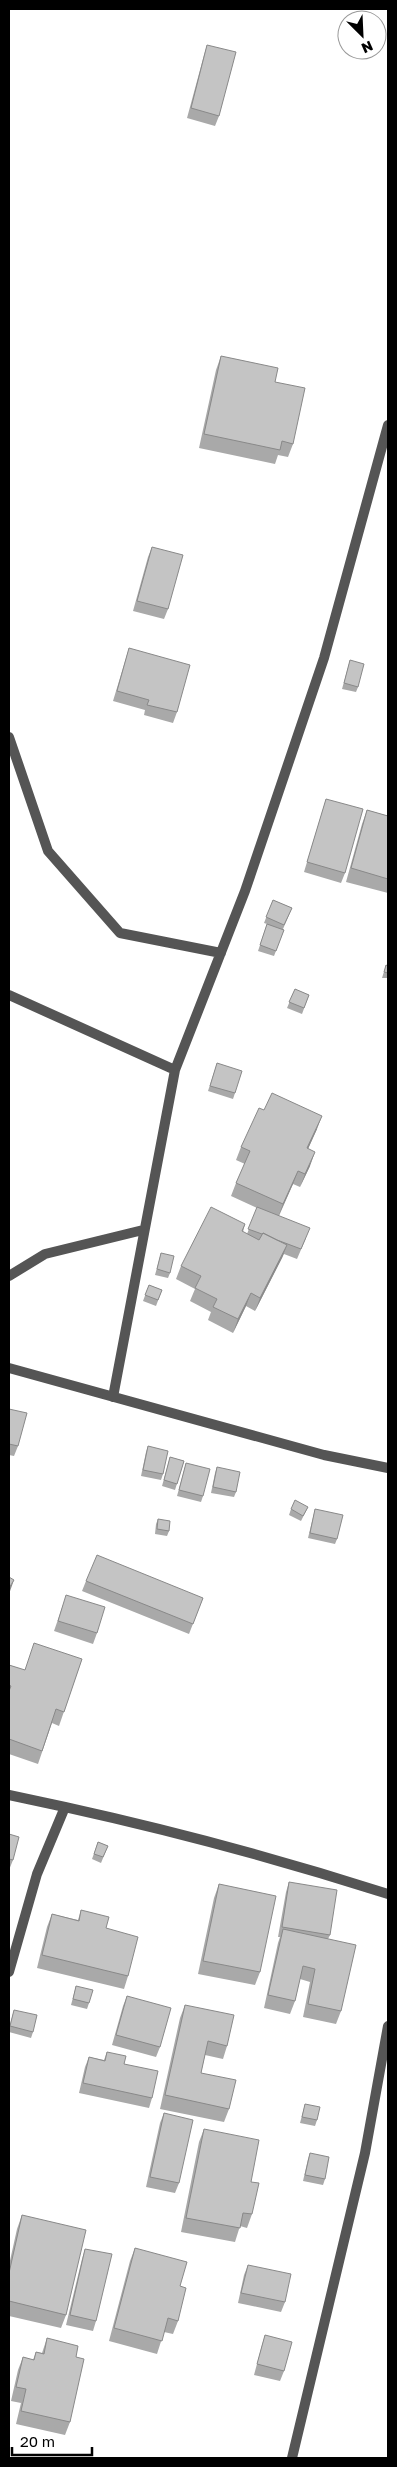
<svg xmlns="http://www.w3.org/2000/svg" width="397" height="2467" font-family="'Golos Text',sans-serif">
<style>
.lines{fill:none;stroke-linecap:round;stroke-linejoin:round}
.minor{stroke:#555;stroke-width:10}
.wall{fill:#a9a9a9}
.shaded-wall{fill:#898989}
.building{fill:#c4c4c4;stroke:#898989}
</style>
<rect width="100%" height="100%" fill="#fff"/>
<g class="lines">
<path class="minor" d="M9 737 48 851 120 933 221 953
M9 995 175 1070
M9 1276 45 1254 143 1230
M9 1368 324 1455 388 1468
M113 1397 175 1070 245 891 324 658 388 425
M9 1795 65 1807
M9 1972 37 1874 65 1807C174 1831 282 1860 388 1894
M292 2458 365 2153 388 2026"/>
</g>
<path class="wall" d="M207 45 219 116 215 126 187 118 204 55Z
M221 356 275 382 293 444 288 457 278 455 275 464 199 448 216 370Z
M152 547 168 609 164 619 133 611 148 557Z
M129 648 177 712 173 723 144 715 145 710 113 701Z
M350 660 358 687 356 692 342 689Z
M326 799 345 873 341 883 304 872Z
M367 810 388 816V893L346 882 362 824Z
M273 900 292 908 283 929 284 930 274 956 258 951 267 924 264 923Z
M386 965 388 966V975L387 978H382Z
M295 989 309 995 302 1014 287 1008Z
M217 1063 235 1093 233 1099 208 1091Z
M264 1110 317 1129 308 1149 310 1166 300 1187 293 1184 279 1216 306 1238 297 1259 284 1254 255 1311 246 1306 233 1333 208 1320 211 1312 190 1301 195 1289 176 1279 181 1266 245 1224 243 1232 247 1234 257 1208 231 1196 236 1183 245 1164 236 1160 241 1147Z
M161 1253 170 1273 168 1278 155 1275Z
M149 1285 162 1290 156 1306 143 1301Z
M9 1409 18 1446 14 1456 9 1455Z
M148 1446 163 1474 161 1480 141 1476 146 1452Z
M170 1457 184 1461 175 1490 162 1486Z
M186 1463 203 1496 201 1502 177 1496Z
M217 1467 236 1492 234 1497 211 1493 215 1473Z
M308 1507 301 1521 289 1515 291 1509Z
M315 1509 337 1539 335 1544 308 1538Z
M158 1519 169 1531 167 1536 155 1534 156 1524Z
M86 1581 203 1598 189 1634 82 1591Z
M63 1605 97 1633 93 1644 54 1631Z
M82 1659 59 1726 52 1723 38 1764 9 1754V1665L24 1670Z
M9 1834 13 1860 9 1870Z
M98 1842 108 1846 101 1863 92 1859Z
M289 1882 330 1935 328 1939 341 2011 336 2024 303 2017 310 1982 300 1979 295 2001 290 2014 264 2008 278 1943 280 1937H278L286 1892Z
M219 1884 260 1972 255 1985 198 1974 214 1898Z
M81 1910 106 1928 128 1976 124 1989 37 1968 47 1927 52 1914 78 1920Z
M76 1986 89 2003 87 2009 71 2005Z
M127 1996 160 2047 156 2057 112 2045 123 2006Z
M185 2005 227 2046 223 2059 205 2055 201 2073 229 2109 224 2122 160 2109 180 2018Z
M14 2010 33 2032 31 2038 9 2032V2028Z
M107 2052 124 2064 152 2098 149 2108 79 2093 85 2067 89 2057 104 2060Z
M305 2104 317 2120 315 2126 300 2123Z
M164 2113 179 2183 175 2193 146 2187 160 2123Z
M204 2129 251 2182 252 2214 247 2228 240 2226 235 2242 181 2232 199 2142Z
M310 2153 325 2179 323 2185 303 2181 308 2159Z
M22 2215 66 2315 61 2328 9 2316V2265L17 2229Z
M135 2248 180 2286 178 2321 173 2334 164 2332 157 2354 109 2341 130 2261Z
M85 2249 96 2321 93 2331 66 2325 82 2259Z
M248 2265 285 2302 281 2312 238 2303 244 2275Z
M265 2335 284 2371 280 2381 254 2375 262 2345Z
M47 2338 76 2357 70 2422 65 2435 16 2424 21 2403 11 2401 18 2370 23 2357 33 2360 36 2352 42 2353Z"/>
<path class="shaded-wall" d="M322 1116 317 1129 302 1162 307 1148Z
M315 1152 310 1166 300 1187 305 1174Z
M298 1171 293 1184 278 1217 283 1204Z
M287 1245 282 1258 255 1311 260 1298Z
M251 1293 246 1306 233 1333 238 1319Z
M14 1580 9 1594V1588Z"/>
<path class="building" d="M207 45 236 52 219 116 191 108Z
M221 356 278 368 275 382 305 388 293 444 282 441 280 450 204 434Z
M152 547 183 555 168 609 137 601Z
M129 648 190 665 177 712 147 705 149 700 117 691Z
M350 660 364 664 358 687 344 683Z
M326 799 363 809 345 873 307 862Z
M367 810 388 816V879L351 868Z
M273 900 292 908 284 925 266 917Z
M267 924 284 930 276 951 260 945Z
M386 965 388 966V973L384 972Z
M295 989 309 995 304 1008 289 1002Z
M217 1063 242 1071 235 1093 210 1086Z
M272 1093 322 1116 307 1148 315 1152 305 1174 298 1171 283 1204 236 1183 250 1151 241 1147 259 1108 264 1110Z
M211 1207 245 1224 242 1231 259 1240 263 1233 287 1245 260 1298 251 1293 238 1319 213 1307 217 1299 195 1288 201 1276 181 1266Z
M257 1207 310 1228 301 1249 277 1240 263 1233 262 1234 248 1229Z
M161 1253 174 1256 170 1273 157 1269Z
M149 1285 162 1290 158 1300 145 1295Z
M9 1409 27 1413 18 1446 9 1444Z
M148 1446 168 1451 163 1474 143 1470Z
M170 1457 184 1461 177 1484 164 1480Z
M186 1463 210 1469 203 1496 179 1490Z
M217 1467 240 1472 236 1492 213 1487Z
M295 1500 308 1507 303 1516 291 1509Z
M315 1509 343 1515 337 1539 310 1533Z
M158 1519 170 1521 169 1531 157 1529Z
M97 1555 203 1598 193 1624 86 1581Z
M9 1577 14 1580 9 1588Z
M66 1595 105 1607 97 1633 58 1621Z
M34 1643 82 1659 64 1712 56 1709 42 1751 9 1739V1691L11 1686 9 1685V1665L25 1670Z
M9 1834 19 1837 13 1860 9 1859Z
M98 1842 108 1846 103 1857 94 1854Z
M289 1882 337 1890 330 1935 282 1927Z
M219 1884 276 1896 260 1972 203 1961Z
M81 1910 109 1917 106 1928 138 1937 128 1976 42 1955 52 1914 79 1921Z
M283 1929 356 1945 341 2011 308 2004 315 1969 303 1966 295 2001 268 1995Z
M76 1986 93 1990 89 2003 73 1999Z
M127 1996 171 2008 160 2047 116 2035Z
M185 2005 234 2015 227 2046 208 2041 201 2073 236 2080 229 2109 165 2095Z
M14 2010 37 2015 33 2032 10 2026Z
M107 2052 126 2056 124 2064 158 2071 152 2098 83 2083 89 2057 105 2061Z
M305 2104 320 2107 317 2120 302 2117Z
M164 2113 193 2120 179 2183 150 2177Z
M204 2129 259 2140 251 2182 259 2183 252 2214 243 2213 240 2228 186 2218Z
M310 2153 329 2157 325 2179 305 2175Z
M22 2215 86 2230 66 2315 9 2301V2273Z
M135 2248 187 2262 180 2286 186 2288 178 2321 168 2318 162 2341 114 2328Z
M85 2249 112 2254 96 2321 70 2315Z
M248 2265 291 2274 285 2302 241 2293Z
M265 2335 292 2342 284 2371 257 2364Z
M47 2338 78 2346 76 2357 84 2359 70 2422 21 2411 26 2389 16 2387 23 2357 34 2360 36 2352 44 2354Z"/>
<rect width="397" height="2467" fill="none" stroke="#000000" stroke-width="20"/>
<g transform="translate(362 35) rotate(156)"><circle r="24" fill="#ffffff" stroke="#999999"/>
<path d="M0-4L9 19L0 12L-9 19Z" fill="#000000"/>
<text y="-8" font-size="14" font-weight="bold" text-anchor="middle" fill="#000000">N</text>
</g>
<path d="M12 2447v8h80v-8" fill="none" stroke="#000000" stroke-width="2.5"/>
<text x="20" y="2447" font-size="15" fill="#000000" stroke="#ffffff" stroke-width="4" paint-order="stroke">20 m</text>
</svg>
